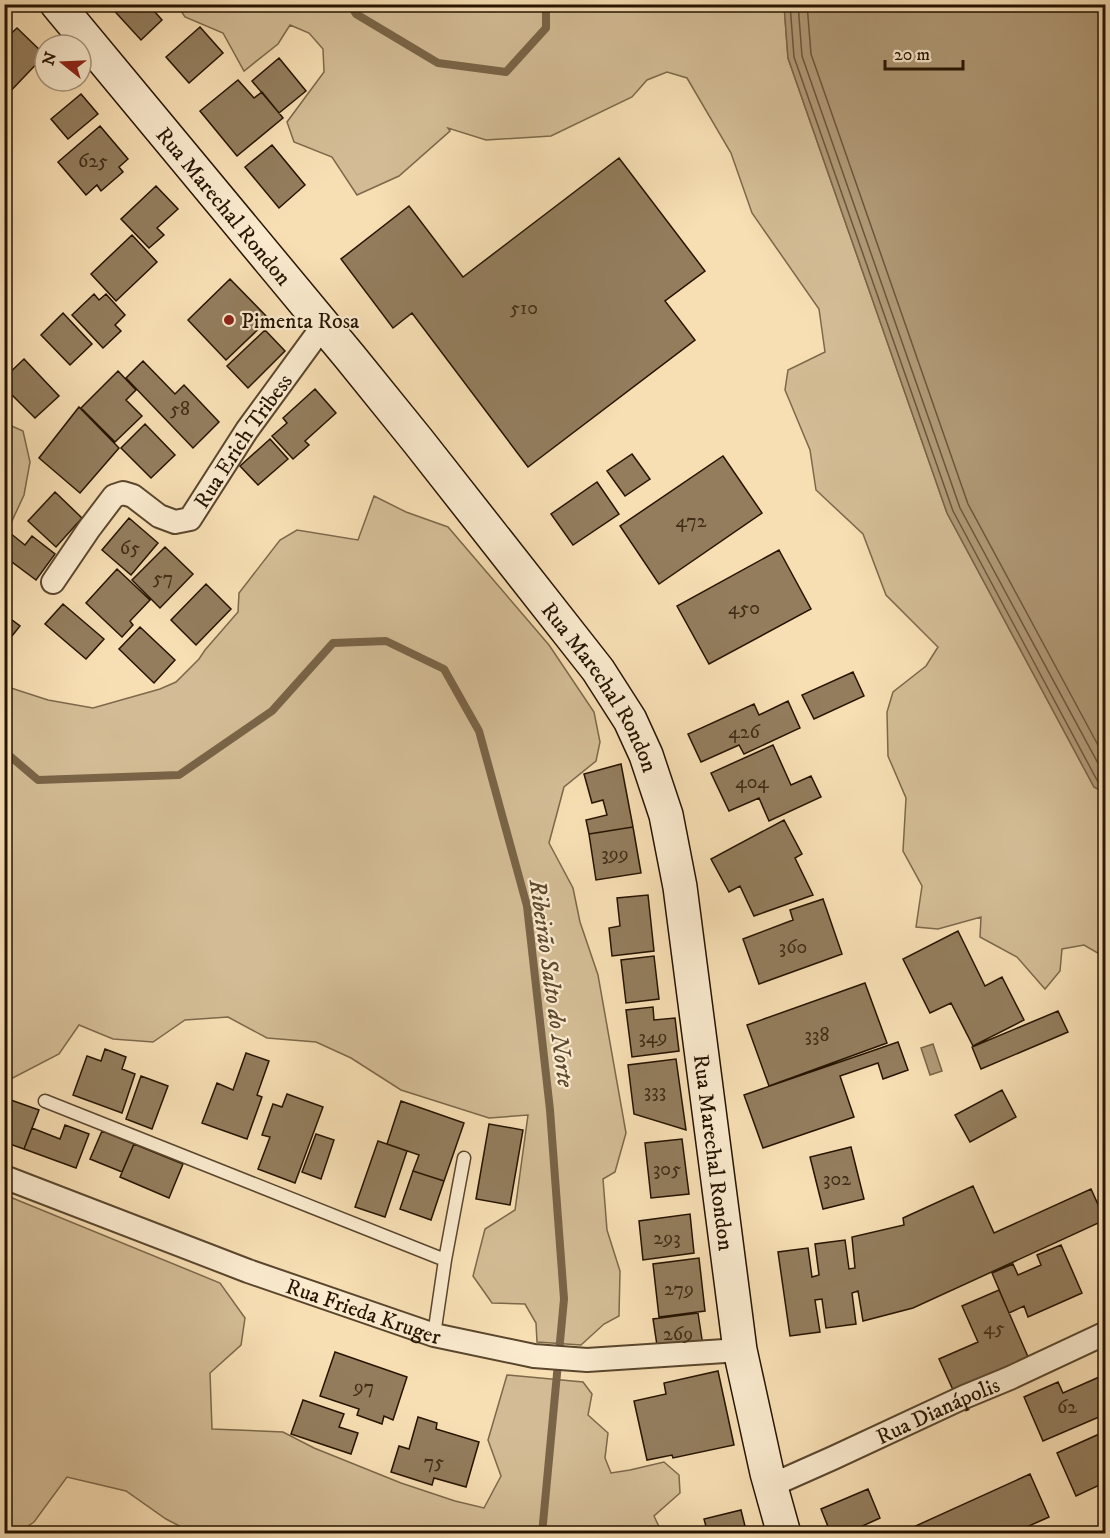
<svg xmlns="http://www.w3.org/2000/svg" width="1110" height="1538" font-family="'IM FELL DW Pica',serif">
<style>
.green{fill:#d3bc95;stroke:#7c684a;stroke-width:1.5}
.water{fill:#b09976;stroke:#796447;stroke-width:1.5}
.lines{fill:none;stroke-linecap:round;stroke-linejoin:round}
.shore{stroke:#6b563b;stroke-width:1.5}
.stream{stroke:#796447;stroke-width:8}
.building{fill:#937d5d;stroke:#261400;stroke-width:1.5}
.service-casing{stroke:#5a462d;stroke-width:15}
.minor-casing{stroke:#5a462d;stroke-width:26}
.secondary-casing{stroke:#261400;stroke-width:36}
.service{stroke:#faeace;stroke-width:12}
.minor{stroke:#faeace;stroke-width:22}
.secondary{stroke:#faeace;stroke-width:33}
.poi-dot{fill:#8f2418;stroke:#faeace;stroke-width:2}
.labels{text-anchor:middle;stroke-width:4.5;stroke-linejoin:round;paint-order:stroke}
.number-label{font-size:20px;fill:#412e17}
.street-label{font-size:22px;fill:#261400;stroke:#faeace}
.poi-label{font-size:22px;fill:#261400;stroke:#faeace;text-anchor:start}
.water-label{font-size:24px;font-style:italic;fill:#5d492f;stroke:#faeace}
</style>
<rect width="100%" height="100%" fill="#f7deb3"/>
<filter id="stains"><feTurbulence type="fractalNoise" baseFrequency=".00333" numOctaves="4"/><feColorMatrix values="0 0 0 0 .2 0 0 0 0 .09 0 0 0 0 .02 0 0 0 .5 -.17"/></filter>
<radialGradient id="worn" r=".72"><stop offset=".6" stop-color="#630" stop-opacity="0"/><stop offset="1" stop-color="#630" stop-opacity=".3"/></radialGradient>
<path class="green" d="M177 5H784L788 58 947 513 1094 787 1105 793V960L1103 956 1084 945 1062 949 1060 971 1045 989 1017 957 980 937 981 917 938 929 916 927 922 886 903 851 906 798 888 756 887 712 893 692 926 666 938 647 886 595 863 534 816 490 810 450 785 390 788 370 825 352 819 309 752 213 731 153 687 78 667 72 647 80 632 97 551 136 486 140 448 128 450 131 399 176 357 195 332 157 294 142 287 122 324 72 323 49 309 33 290 25 278 44 244 71 223 33 185 17Z
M5 423 23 431 30 462 24 495 5 536Z
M374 496 406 512 448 527 549 645 594 712 600 742 596 761 564 787 549 843 573 888 580 922 598 975 626 1133 615 1172 603 1179 607 1230 620 1271 619 1316 604 1324 581 1345 537 1342 536 1323 525 1304 492 1303 473 1276 485 1229 515 1210 528 1115 489 1118 401 1090 351 1058 316 1042 267 1038 228 1017 185 1020 153 1042 113 1039 79 1025 59 1054 5 1082V686L48 700 93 708 160 689 176 682 199 659 205 650 238 612 239 593 280 540 297 530 358 540Z
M5 1195 220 1283 245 1318 241 1345 210 1373 212 1429 283 1432 314 1448 401 1483 455 1501 484 1508 501 1476 488 1440 507 1375 583 1382 592 1394 588 1415 608 1433 605 1458 611 1473 630 1470 664 1462 679 1475 680 1493 654 1516 662 1533H193L166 1519 126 1491 67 1477 34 1522 18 1533H5Z"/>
<path class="water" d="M784 5H1105V793L1094 787 947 513 788 58Z
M933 1044 942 1071 930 1075 921 1048Z"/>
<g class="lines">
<path class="shore" d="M790 4 794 57 953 511 1098 782 1106 786
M798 4 802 56 960 508 1106 778
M807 4 811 54 968 504 1106 760"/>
<path class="stream" d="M350 4 356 14 438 63 506 72 546 28V4
M4 751 38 780 179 775 272 711 333 643 386 641 444 669 479 731 527 906 550 1110 564 1299 542 1534"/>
</g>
<path class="building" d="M108 4H148L162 20 141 40Z
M200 27 223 53 189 83 166 57Z
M17 28 45 55 4 98V40Z
M279 58 306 91 279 113 252 81Z
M238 80 254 98 262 92 283 118 237 156 200 111Z
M81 94 98 114 68 139 51 119Z
M100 126 128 159 119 167 123 172 101 191 97 185 86 195 58 162Z
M272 145 305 185 279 208 245 167Z
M619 158 705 271 665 301 695 340 528 467 412 313 393 328 341 259 409 206 463 277Z
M156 186 178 209 157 228 164 235 149 248 121 219Z
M132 235 157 262 116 301 91 274Z
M230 279 269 319 226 360 188 320Z
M94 294 99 300 106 294 125 315 115 325 121 331 103 348 72 315Z
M63 313 92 344 70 365 41 335Z
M265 330 285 351 248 388 227 366Z
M24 359 59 396 35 418 4 387V378Z
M143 361 175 394 184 385 219 422 193 448 126 378Z
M118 371 136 390 126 400 142 416 115 442 81 408Z
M315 389 336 413 305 441 309 445 293 459 272 436 287 423 283 418Z
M79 407 119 448 80 493 39 458Z
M145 424 175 455 151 478 121 448Z
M270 439 288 459 258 485 240 466Z
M632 454 650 479 625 496 607 471Z
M723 456 762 513 659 584 620 526Z
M597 482 619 514 573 545 551 514Z
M55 492 82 518 56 547 28 521Z
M129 518 158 543 131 575 102 550Z
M10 533 25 545 32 536 55 554 36 580 4 556V540Z
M165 547 193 574 160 608 132 580Z
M779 550 811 609 709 664 677 606Z
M117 569 150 600 130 621 133 625 122 637 86 603Z
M206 584 231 609 196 645 171 620Z
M63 604 104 639 86 659 45 624Z
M4 614 20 626 4 646Z
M140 627 175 660 154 683 119 649Z
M853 672 864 696 814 719 802 695Z
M788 701 800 728 744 754 739 745 701 762 688 734 754 704 759 715Z
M773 745 791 785 811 776 821 797 769 821 759 798 729 811 711 773Z
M621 764 633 827 589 834 586 820 607 815 603 800 592 803 584 774Z
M784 820 802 854 795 858 813 895 754 916 740 886 729 892 711 859Z
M633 827 641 873 596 880 589 834Z
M648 895 654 951 612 956 609 928 620 926 617 898Z
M823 899 842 954 759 984 743 939 793 920 790 910Z
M958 931 985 986 1002 977 1024 1020 973 1046 951 1003 930 1013 903 959Z
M654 956 659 999 626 1003 621 960Z
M865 983 887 1043 769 1086 747 1025Z
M653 1007 654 1020 675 1018 679 1051 632 1057 626 1010Z
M1058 1011 1068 1032 981 1069 972 1047Z
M898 1042 908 1070 883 1079 878 1063 840 1076 854 1117 763 1148 744 1095Z
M105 1049 126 1057 122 1069 135 1074 122 1113 73 1095 87 1056 101 1061Z
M246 1053 269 1061 257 1095 262 1097 247 1139 202 1123 217 1083 233 1090Z
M676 1059 686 1130 634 1114 628 1065Z
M141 1076 168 1086 152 1129 126 1119Z
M1002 1090 1016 1117 970 1142 955 1115Z
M287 1094 323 1107 295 1183 258 1169 270 1137 262 1135 273 1104 282 1107Z
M8 1099 39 1110 24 1149 4 1142V1108Z
M401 1101 464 1123 444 1181 413 1171 419 1155 387 1144Z
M489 1124 523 1130 510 1205 476 1199Z
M65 1125 89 1134 76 1168 24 1149 32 1128 60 1139Z
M102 1131 134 1144 122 1172 90 1159Z
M316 1134 334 1140 321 1179 302 1172Z
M682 1139 689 1194 651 1198 645 1143Z
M378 1141 407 1151 385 1217 355 1207Z
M134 1144 183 1164 169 1198 120 1177Z
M851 1147 864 1199 823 1209 810 1157Z
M413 1171 444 1181 431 1220 400 1209Z
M973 1186 994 1233 1091 1189 1105 1220 913 1308 863 1321 858 1291 852 1293 856 1324 826 1328 822 1299 815 1300 820 1332 790 1336 778 1252 808 1248 812 1277 819 1275 815 1244 845 1240 849 1269 855 1268 852 1237 904 1225 903 1218Z
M690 1214 694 1253 643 1260 639 1221Z
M1061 1245 1082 1293 1028 1317 1024 1306 1009 1313 992 1273 1013 1264 1018 1275 1041 1265 1037 1255Z
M699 1258 705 1311 659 1317 653 1264Z
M999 1290 1029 1359 954 1392 939 1359 978 1342 962 1306Z
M698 1313 703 1346 658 1352 653 1319Z
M335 1352 407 1377 393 1420 384 1416 382 1424 357 1415 359 1409 320 1396Z
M718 1371 734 1445 673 1458 672 1455 647 1460 634 1401 666 1394 664 1383Z
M1106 1374V1414L1043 1441 1024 1397 1058 1382 1063 1393Z
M303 1400 344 1414 339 1427 358 1433 351 1454 291 1434Z
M418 1417 437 1423 436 1429 479 1442 466 1487 434 1478 432 1485 391 1472 399 1446 409 1449Z
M1106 1431V1482L1076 1496 1057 1453Z
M1030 1474 1049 1517 1011 1534H898Z
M868 1489 880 1518 845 1534H831L821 1509Z
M741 1510 747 1534H708L704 1519Z"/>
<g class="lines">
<g class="service-casing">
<path id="service" d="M45 1101 445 1260
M434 1335 445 1260 464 1158"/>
</g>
<g class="minor-casing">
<g id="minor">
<path id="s1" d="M53 582 89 529 114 496 123 493 133 496 159 516 175 522 190 519 247 430 323 326"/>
<path id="s2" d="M4 1177 248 1271 434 1335 534 1356 587 1360 740 1350"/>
<path id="s3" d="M770 1486 833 1458 964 1397 1010 1378 1106 1333"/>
</g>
</g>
<g class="secondary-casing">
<g id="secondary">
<path id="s4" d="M57 4 350 357 418 441 598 670 630 720 646 755 666 815 680 887 740 1350 767 1473 784 1534"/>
</g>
</g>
<use href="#service" class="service"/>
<use href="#minor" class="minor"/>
<use href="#secondary" class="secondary"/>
</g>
<circle class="poi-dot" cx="229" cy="320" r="6"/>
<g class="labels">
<g class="number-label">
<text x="93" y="167">625</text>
<text x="524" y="314">510</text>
<text x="180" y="415">58</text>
<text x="691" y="527">472</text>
<text x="130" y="554">65</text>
<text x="163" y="584">57</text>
<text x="744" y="614">450</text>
<text x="744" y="738">426</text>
<text x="752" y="788">404</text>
<text x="615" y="860">399</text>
<text x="793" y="953">360</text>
<text x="817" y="1041">338</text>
<text x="653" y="1043">349</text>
<text x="655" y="1097">333</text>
<text x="667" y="1175">305</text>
<text x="837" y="1185">302</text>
<text x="667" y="1244">293</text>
<text x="679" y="1295">279</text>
<text x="994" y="1334">45</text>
<text x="678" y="1340">269</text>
<text x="364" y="1393">97</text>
<text x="1067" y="1413">62</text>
<text x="434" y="1468">75</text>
</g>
<g class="street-label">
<text dy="8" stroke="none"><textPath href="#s4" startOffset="262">Rua Marechal Rondon</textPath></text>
<text dy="8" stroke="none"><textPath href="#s1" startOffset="285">Rua Erich Tribess</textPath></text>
<text dy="8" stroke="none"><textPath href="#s4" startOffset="874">Rua Marechal Rondon</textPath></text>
<text dy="8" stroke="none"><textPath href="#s4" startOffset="1360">Rua Marechal Rondon</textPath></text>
<text dy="8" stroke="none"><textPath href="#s2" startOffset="384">Rua Frieda Kruger</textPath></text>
<text dy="8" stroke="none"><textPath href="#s3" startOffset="184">Rua Dianápolis</textPath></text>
</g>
<g class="poi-label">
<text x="241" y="328">Pimenta Rosa</text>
</g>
<g class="water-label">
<text transform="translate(552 983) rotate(82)" y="8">Ribeirão Salto do Norte</text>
</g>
</g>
<rect width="1110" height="1538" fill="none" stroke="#f7deb3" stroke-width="24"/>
<rect x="6" y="6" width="1098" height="1526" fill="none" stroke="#261400" stroke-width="3"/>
<rect x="12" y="12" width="1086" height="1514" fill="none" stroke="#261400" stroke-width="1.5"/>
<g transform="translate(63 63) rotate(288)"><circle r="28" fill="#faeace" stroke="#a5947c" stroke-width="1.5"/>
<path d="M0-4.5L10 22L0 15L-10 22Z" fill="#8f2418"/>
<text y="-9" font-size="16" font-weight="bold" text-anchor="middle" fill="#261400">N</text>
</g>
<path d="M885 60v9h78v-9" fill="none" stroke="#261400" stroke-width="3"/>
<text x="894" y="60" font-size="18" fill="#261400" stroke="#faeace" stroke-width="4.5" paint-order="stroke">20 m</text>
<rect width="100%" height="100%" filter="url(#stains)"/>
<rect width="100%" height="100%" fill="url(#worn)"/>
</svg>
